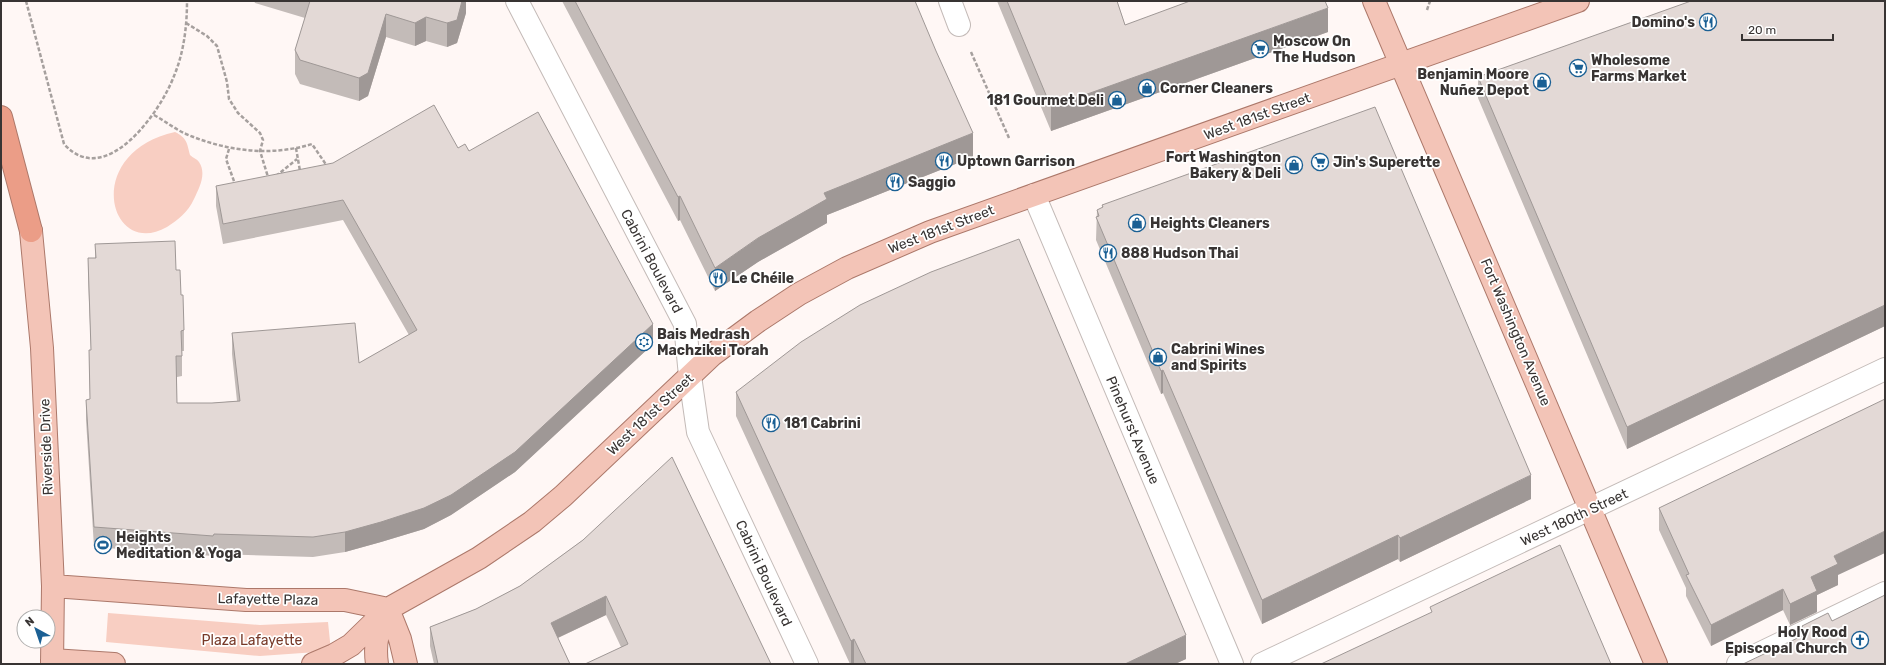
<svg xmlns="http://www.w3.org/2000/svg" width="1886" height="665" font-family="Rubik,sans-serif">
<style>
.green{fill:#f8cec2}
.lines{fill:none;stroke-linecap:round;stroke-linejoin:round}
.minor-casing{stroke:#c4bbb8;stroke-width:24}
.major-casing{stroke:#ac786a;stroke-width:24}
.highway-casing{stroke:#ac786a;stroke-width:24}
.path{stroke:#a6a09e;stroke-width:2.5;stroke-dasharray:4 2;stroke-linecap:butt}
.minor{stroke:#fff;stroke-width:22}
.major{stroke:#f3c4b7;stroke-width:22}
.highway{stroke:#eb9d87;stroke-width:22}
.wall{fill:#c3bbb8}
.shaded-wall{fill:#9f9896}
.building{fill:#e3d9d6;stroke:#9f9896}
.labels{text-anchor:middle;stroke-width:3.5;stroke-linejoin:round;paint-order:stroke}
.poi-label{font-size:14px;font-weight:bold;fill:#383433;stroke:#fff;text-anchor:start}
.street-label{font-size:14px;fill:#383433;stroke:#fff}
.park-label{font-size:14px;fill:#773928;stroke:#fff}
</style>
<rect width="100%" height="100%" fill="#fff7f5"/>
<path class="green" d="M175 132C187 138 187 143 190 155 193 158 197 159 199 162 207 174 199 188 194 199 188 212 178 220 167 227 109 260 81 153 175 132Z
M108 613 260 625 328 622 331 651 260 656 106 642Z"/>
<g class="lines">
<g class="minor-casing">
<path id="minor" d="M517 1 685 324 690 376 698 432 807 664
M950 1 959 25
M1034 195 1232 664
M1262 664 1885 369
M1738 664 1885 593"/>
</g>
<g class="major-casing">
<path id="major" d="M1374 1 1656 664
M31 231 42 348 53 586 52 664
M53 586 246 600H345L388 609
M52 660 114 664
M313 664 334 655 351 645 388 609 479 558 532 522 563 496 712 355 758 321 799 294 847 268 930 232 1578 1
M377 664C374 643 378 628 388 609L400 639 406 664"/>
</g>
<g class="highway-casing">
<path id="highway" d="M1 117 31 231"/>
</g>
<path class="path" d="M26 1 64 144C105 190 160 113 174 76 184 52 187 26 187 1
M1427 10 1430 1
M186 23 207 36 217 46 227 82 229 99 238 113 260 133 263 140 260 151 268 177
M971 52 1009 138
M154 115C165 121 175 129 186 134 226 151 270 157 312 144L327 166
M296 148 300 171
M229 149 226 159 235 184
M276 176 297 159"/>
<use href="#minor" class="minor"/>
<use href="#major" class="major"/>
<use href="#highway" class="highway"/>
</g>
<path class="wall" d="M254 1H466V13L457 43 447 47 426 41 415 46 386 37 368 96 359 101 300 84 295 74V50L305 18 255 3Z
M562 1H915L973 157 827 215V223L758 262 715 291 680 220 678 221Z
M997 1H1117L1125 25 1328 32 1051 131Z
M1885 1V326L1627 449 1478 98V77Z
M458 148 469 151 653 344 515 472 451 515 424 529 381 542 345 552 313 557 214 554 213 556 94 547 86 420V400H90L89 350H91L88 278V258H95V244L176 270 181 295 184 330V351H182V376L177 377V403H212L237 401 232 354V333L359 363 409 335 343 220 223 244 216 206V186Z
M1102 205 1531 499 1400 562 1398 559 1262 624 1163 393 1161 394 1096 240 1097 210 1102 208Z
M736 392 1186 659 1175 664H855L854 663 850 664 736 416Z
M1659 508 1838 575V585L1817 595V612L1790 625 1783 610 1711 646 1686 596V588L1659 530Z
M583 540 771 664 621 647 606 615 558 638 570 664H434L430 646V627L476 609 520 586Z
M1832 621 1802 636V626Z"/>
<path class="shaded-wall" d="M462 1H466V13L457 43 447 47V23Z
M1328 8V32L1051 131V107Z
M386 14V37L368 96 359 101V78Z
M426 17V41L415 46V23Z
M973 133V157L827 215V223L758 262 715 291V268L824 193Z
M680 196V220L678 221V197Z
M1885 305V326L1627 449V427Z
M653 324V344L515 472 451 515 424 529 381 542 345 552V532Z
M1163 370V393L1161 394V371Z
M1531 475V499L1400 562V538Z
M1885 531V553L1838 575V585L1817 595V612L1790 625V604L1811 577 1834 556Z
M1398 535V559L1262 624V600Z
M1783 589V610L1711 646V625Z
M606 596V615L551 641V623Z
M1186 635V659L1175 664H1125Z
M854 639V663L851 664V641Z"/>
<path class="building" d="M310 1H462L457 20 447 23 426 17 415 23 386 14 368 73 359 78 300 60 295 50Z
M575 1H915L936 51 973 133 824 193 827 199 758 238 715 268 680 196 678 197Z
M1007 1H1117L1125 25 1190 1H1325L1328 8 1051 107Z
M1691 1H1885V305L1627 427 1478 77Z
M434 105 458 148 465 144 469 151 538 112 653 324 515 452 451 495 424 508 381 522 345 532 313 537 214 534 213 536 94 527 86 400 90 399 89 350H91L88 258H96L95 244 175 241 176 270H180L181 295H183L184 330 181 331 182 356H176L177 403H212L240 401 232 333 355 323 359 363 417 330 343 200 223 224 216 186 333 163Z
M1375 107 1531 475 1400 538 1398 535 1262 600 1163 370 1161 371 1096 217 1099 216 1097 210 1103 207 1102 205Z
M1019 239 1186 635 1125 664H866L854 639 851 641 736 392 801 342 860 305 931 272Z
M1885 399V531L1834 556 1838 564 1811 577 1817 591 1790 604 1783 589 1711 625 1686 575 1689 574 1659 508Z
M672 457 771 664H585L628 644 606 596 551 623 570 664H438L430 627 476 609 520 586 583 540Z
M1560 545 1611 664H1321L1432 612 1430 607Z
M1885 595V664H1743L1806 634 1802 626 1828 613 1832 621Z"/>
<defs>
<g id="restaurant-ring" transform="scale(0.9)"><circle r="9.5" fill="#fff" stroke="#1b6094" stroke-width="1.5"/><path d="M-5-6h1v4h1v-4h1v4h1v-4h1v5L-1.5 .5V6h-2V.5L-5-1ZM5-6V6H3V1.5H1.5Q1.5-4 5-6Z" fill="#1b6094"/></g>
<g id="supermarket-ring" transform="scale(0.9)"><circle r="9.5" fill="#fff" stroke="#1b6094" stroke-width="1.5"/><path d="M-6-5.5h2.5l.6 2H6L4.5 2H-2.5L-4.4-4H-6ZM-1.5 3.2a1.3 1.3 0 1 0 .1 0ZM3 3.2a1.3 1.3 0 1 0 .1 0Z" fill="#1b6094"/></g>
<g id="shop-ring" transform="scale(0.9)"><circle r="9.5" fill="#fff" stroke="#1b6094" stroke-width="1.5"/><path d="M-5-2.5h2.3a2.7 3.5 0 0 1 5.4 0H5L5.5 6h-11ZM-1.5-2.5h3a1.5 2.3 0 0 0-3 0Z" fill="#1b6094"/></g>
<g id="synagogue-ring" transform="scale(0.9)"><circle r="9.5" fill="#fff" stroke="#1b6094" stroke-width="1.5"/><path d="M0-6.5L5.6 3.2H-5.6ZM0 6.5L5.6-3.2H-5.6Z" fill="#1b6094"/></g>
<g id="stadium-ring" transform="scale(0.9)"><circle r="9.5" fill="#fff" stroke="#1b6094" stroke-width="1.5"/><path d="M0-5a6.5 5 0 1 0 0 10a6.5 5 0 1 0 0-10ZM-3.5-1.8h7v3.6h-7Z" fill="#1b6094"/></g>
<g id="church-ring" transform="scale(0.9)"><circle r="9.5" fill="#fff" stroke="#1b6094" stroke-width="1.5"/><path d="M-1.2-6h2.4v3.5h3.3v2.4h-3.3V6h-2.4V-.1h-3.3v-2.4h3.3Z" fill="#1b6094"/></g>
</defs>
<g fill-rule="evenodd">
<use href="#restaurant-ring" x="1708" y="22"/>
<use href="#supermarket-ring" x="1260" y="49"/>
<use href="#supermarket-ring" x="1578" y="68"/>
<use href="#shop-ring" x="1542" y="82"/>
<use href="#shop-ring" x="1147" y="88"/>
<use href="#shop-ring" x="1117" y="100"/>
<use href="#restaurant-ring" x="944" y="161"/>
<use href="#supermarket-ring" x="1320" y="162"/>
<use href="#shop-ring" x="1294" y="165"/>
<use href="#restaurant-ring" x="895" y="182"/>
<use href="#shop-ring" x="1137" y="223"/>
<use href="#restaurant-ring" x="1108" y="253"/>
<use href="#restaurant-ring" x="718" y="278"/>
<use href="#synagogue-ring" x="644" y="342"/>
<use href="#shop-ring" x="1158" y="357"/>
<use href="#restaurant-ring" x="771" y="423"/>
<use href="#stadium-ring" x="103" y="545"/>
<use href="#church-ring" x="1860" y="640"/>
</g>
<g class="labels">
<g class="poi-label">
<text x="1695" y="27" text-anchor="end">Domino's</text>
<text x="1273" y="46">Moscow On<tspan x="1273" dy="16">The Hudson</tspan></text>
<text x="1591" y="65">Wholesome<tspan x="1591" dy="16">Farms Market</tspan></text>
<text x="1529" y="79" text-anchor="end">Benjamin Moore<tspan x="1529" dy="16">Nuñez Depot</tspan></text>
<text x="1160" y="93">Corner Cleaners</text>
<text x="1104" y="105" text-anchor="end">181 Gourmet Deli</text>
<text x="1281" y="162" text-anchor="end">Fort Washington<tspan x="1281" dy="16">Bakery &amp; Deli</tspan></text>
<text x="957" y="166">Uptown Garrison</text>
<text x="1333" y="167">Jin's Superette</text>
<text x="908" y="187">Saggio</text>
<text x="1150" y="228">Heights Cleaners</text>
<text x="1121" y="258">888 Hudson Thai</text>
<text x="731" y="283">Le Chéile</text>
<text x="657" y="339">Bais Medrash<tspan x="657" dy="16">Machzikei Torah</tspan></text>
<text x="1171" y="354">Cabrini Wines<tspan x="1171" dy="16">and Spirits</tspan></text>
<text x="784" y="428">181 Cabrini</text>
<text x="116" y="542">Heights<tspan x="116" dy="16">Meditation &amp; Yoga</tspan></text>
<text x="1847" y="637" text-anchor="end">Holy Rood<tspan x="1847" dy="16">Episcopal Church</tspan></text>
</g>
<g class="street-label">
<text transform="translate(1257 116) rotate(-20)" y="5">West 181st Street</text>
<text transform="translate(941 229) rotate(-21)" y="5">West 181st Street</text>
<text transform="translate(652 261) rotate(62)" y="5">Cabrini Boulevard</text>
<text transform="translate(1516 332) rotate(67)" y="5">Fort Washington Avenue</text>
<text transform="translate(650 414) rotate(-43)" y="5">West 181st Street</text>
<text transform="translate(1133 430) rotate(67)" y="5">Pinehurst Avenue</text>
<text transform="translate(46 447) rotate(-92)" y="5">Riverside Drive</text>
<text transform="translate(1574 517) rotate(-25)" y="5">West 180th Street</text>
<text transform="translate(764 573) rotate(65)" y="5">Cabrini Boulevard</text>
<text transform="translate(268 599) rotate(1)" y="5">Lafayette Plaza</text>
</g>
<g class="park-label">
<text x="252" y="645">Plaza Lafayette</text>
</g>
</g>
<rect width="1886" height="665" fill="none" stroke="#383433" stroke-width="4"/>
<g transform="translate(36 629) rotate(320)"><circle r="19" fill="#ffffff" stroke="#afaead"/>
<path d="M0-3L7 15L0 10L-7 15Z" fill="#1b6094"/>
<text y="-6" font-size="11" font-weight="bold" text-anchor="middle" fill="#383433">N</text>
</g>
<path d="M1742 34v6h91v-6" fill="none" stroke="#383433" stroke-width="2"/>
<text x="1748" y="34" font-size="12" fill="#383433" stroke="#ffffff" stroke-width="3" paint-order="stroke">20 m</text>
</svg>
